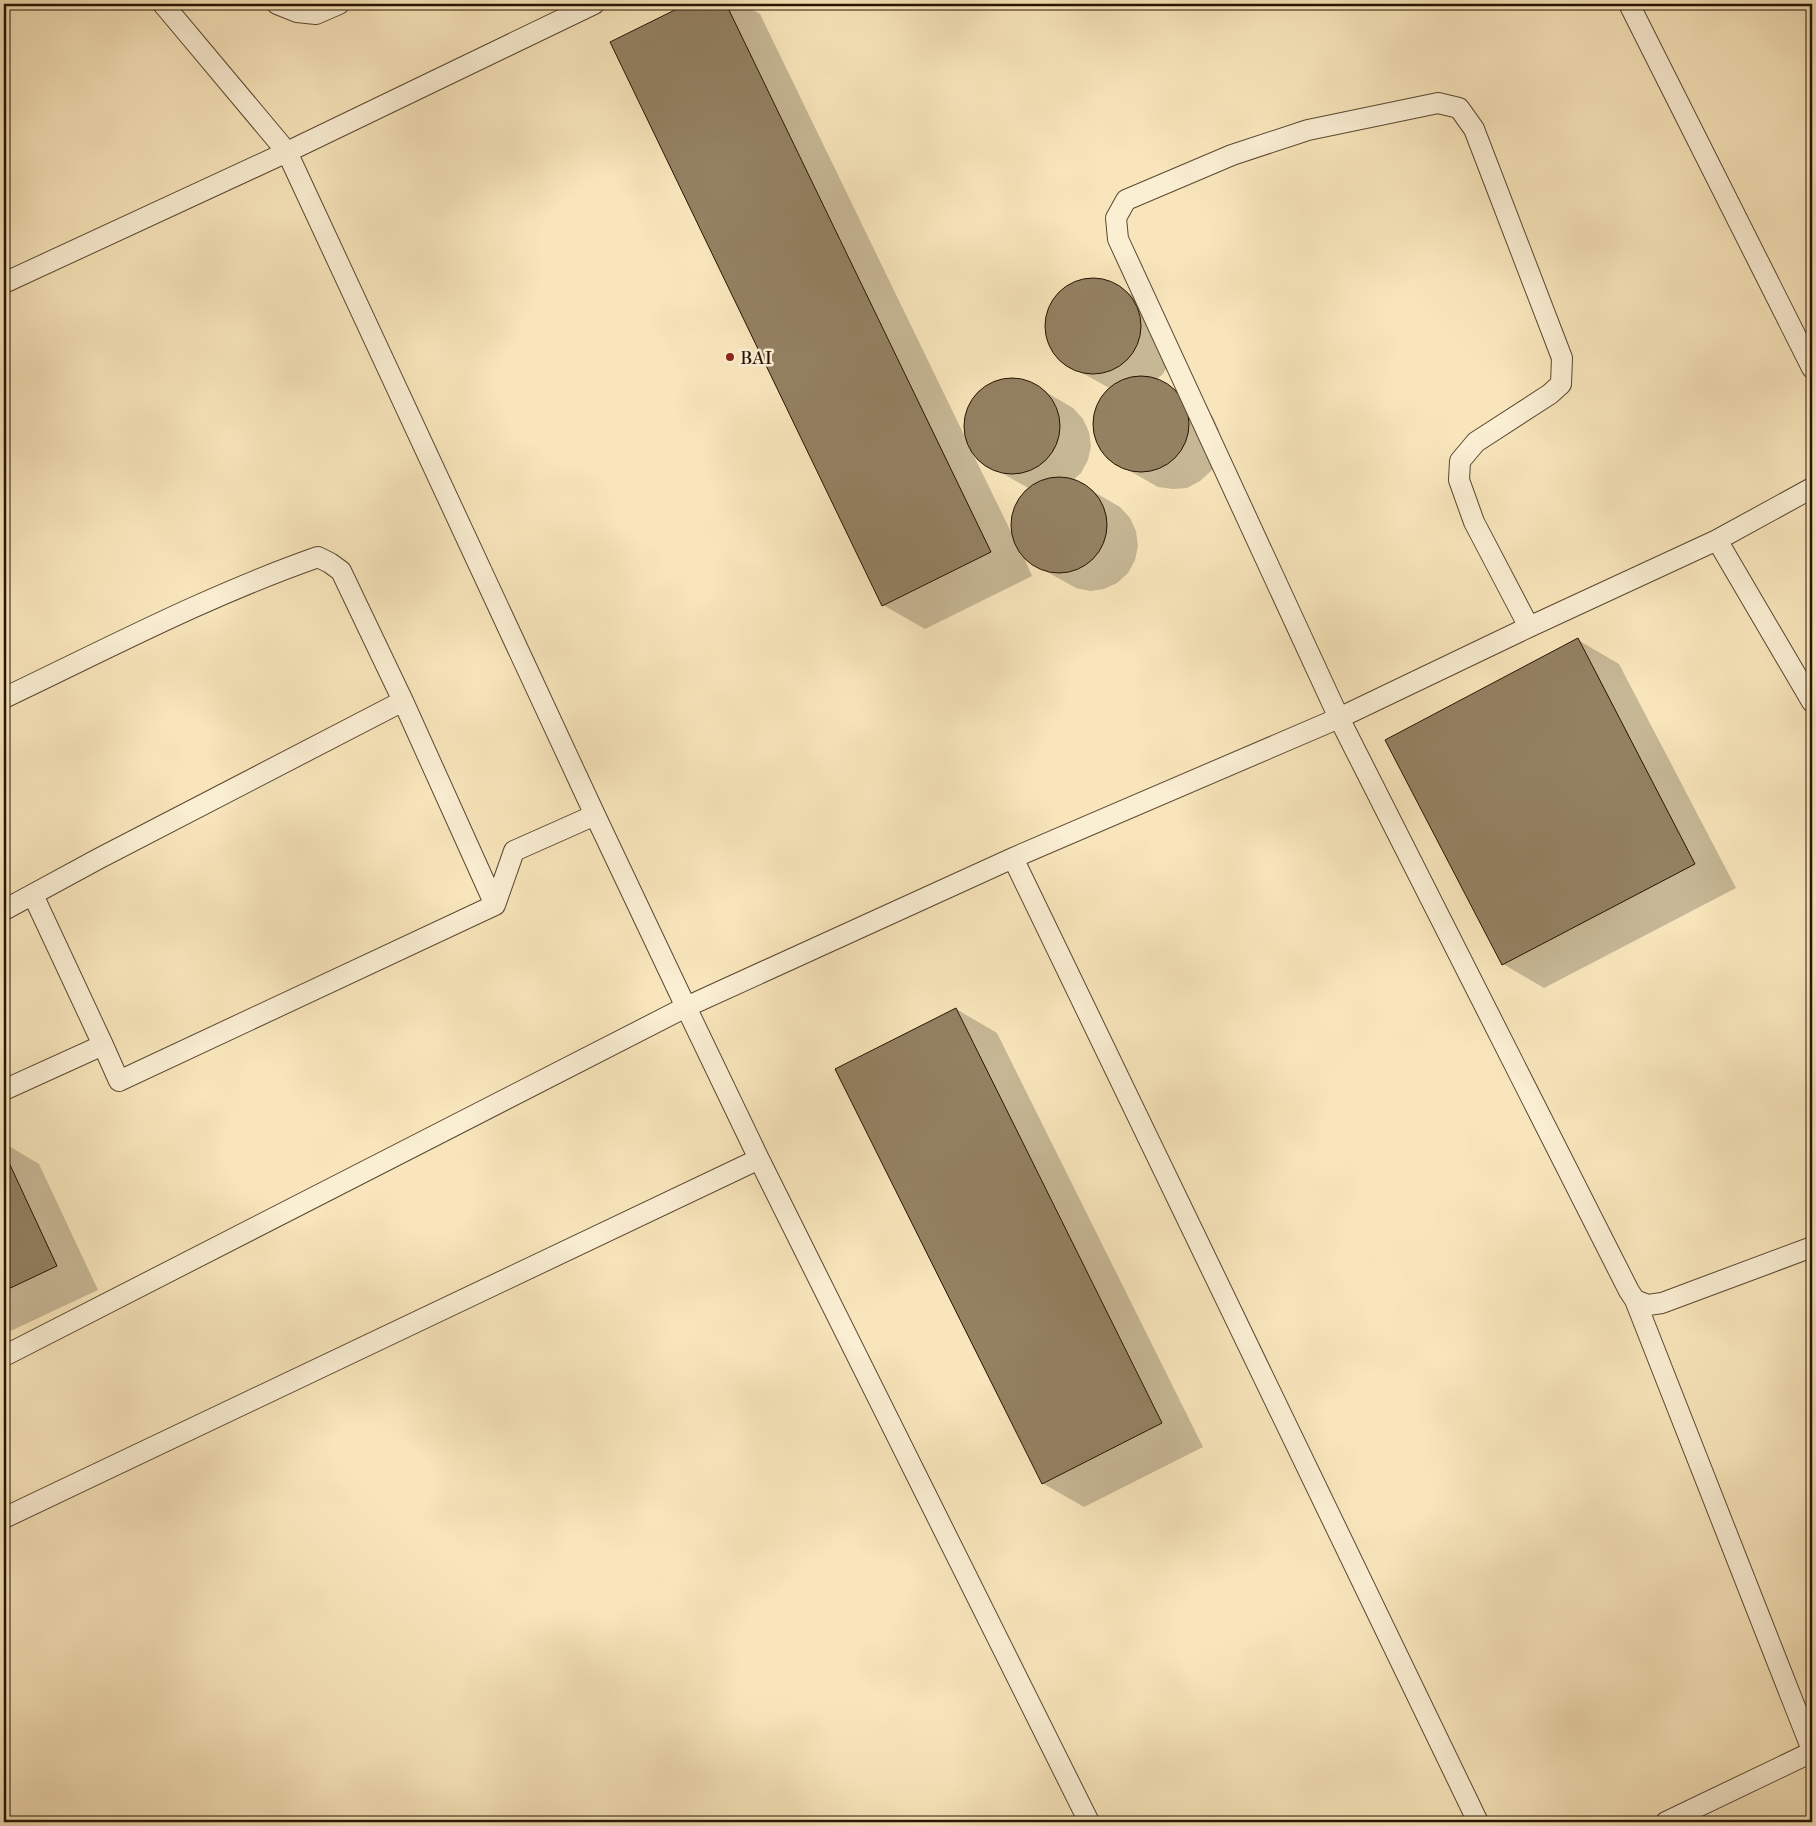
<svg xmlns="http://www.w3.org/2000/svg" width="1816" height="1826" font-family="'IM FELL French Canon',serif">
<style>
.shadow{fill:#0003;fill-rule:evenodd}
.building{fill:#938162;stroke:#261401}
.lines{fill:none;stroke-linecap:round;stroke-linejoin:round}
.service-casing{stroke:#5a4830;stroke-width:22}
.service{stroke:#faeed3;stroke-width:20}
.poi-dot{fill:#8f2418;stroke:#faeed3;stroke-width:2}
.labels{text-anchor:middle;stroke-width:5;stroke-linejoin:round;paint-order:stroke}
.poi-label{font-size:19px;fill:#261401;stroke:#faeed3;text-anchor:start}
</style>
<rect width="100%" height="100%" fill="#f8e5bb"/>
<filter id="stains"><feTurbulence type="fractalNoise" baseFrequency=".004" numOctaves="4"/><feColorMatrix values="0 0 0 0 .2 0 0 0 0 .09 0 0 0 0 .02 0 0 0 .5 -.17"/></filter>
<radialGradient id="worn" r=".72"><stop offset=".6" stop-color="#630" stop-opacity="0"/><stop offset="1" stop-color="#630" stop-opacity=".3"/></radialGradient>
<path class="shadow" d="M690 4H742L760 14 967 441 965 426 967 411 974 398 985 387 998 381 1013 379 1027 381 1073 408 1083 419 1089 432 1091 446 1088 460 1081 473 1073 480 1120 507 1130 518 1136 531 1138 546 1135 560 1128 573 1117 583 1104 589 1090 591 1076 588 1031 563 1022 553 1032 576 925 629 883 605 611 42ZM972 452 984 463 1030 489 1021 498 1014 511 1012 526 1014 538Z
M1095 279 1109 282 1155 308 1170 361 1163 374 1157 379 1203 406 1213 417 1219 430 1220 445 1218 459 1211 471 1200 481 1187 488 1173 489 1158 487 1114 462 1104 451 1097 439 1095 425 1097 410 1104 396 1111 389 1066 364 1056 353 1049 341 1047 327 1049 312 1056 299 1066 288 1080 281Z
M1578 640 1619 664 1736 888 1544 988 1503 964Z
M956 1009 997 1033 1203 1447 1084 1507 1042 1483Z
M4 1143 39 1164 98 1290 4 1334Z"/>
<path class="building" d="M687 4H726L991 552 882 606 610 42Z
M1045 326a48 48 0 1 1 96 0a48 48 0 1 1-96 0Z
M1093 424a48 48 0 1 1 96 0a48 48 0 1 1-96 0Z
M964 426a48 48 0 1 1 96 0a48 48 0 1 1-96 0Z
M1011 525a48 48 0 1 1 96 0a48 48 0 1 1-96 0Z
M1578 638 1695 864 1502 965 1385 740Z
M956 1008 1162 1423 1042 1484 835 1069Z
M4 1152 57 1266 4 1291Z"/>
<g class="lines">
<g class="service-casing">
<path id="service" d="M163 4 287 152 595 815 686 1007 759 1159 1089 1822
M277 4 297 12 316 14 339 4
M1629 4 1812 368
M4 283 287 152 594 4
M1717 540 1812 702
M1529 627 1474 522 1459 480 1460 461 1476 442 1550 394 1561 384 1562 358 1474 129 1459 108 1438 103 1308 130 1232 155 1126 200 1116 218 1118 239 1339 718 1629 1291 1635 1300 1812 1750
M4 698C107 649 209 595 318 557L330 563 341 571 403 701 495 905
M1013 858 1478 1822
M33 895 103 1045
M4 910 98 859 403 701
M4 1090 103 1045 119 1081 495 905 514 851 595 815
M1635 1300 1648 1305 1662 1303 1812 1247
M4 1356 686 1007 1013 858 1339 718 1529 627 1717 540 1812 488
M4 1518 759 1159
M1666 1822 1812 1752"/>
</g>
<use href="#service" class="service"/>
</g>
<circle class="poi-dot" cx="730" cy="357" r="5"/>
<g class="labels">
<g class="poi-label">
<text x="740" y="364">BAI</text>
</g>
</g>
<rect width="1816" height="1826" fill="none" stroke="#f8e5bb" stroke-width="20"/>
<rect x="5" y="5" width="1806" height="1816" fill="none" stroke="#261401" stroke-width="2.5"/>
<rect x="10" y="10" width="1796" height="1806" fill="none" stroke="#261401"/>
<rect width="100%" height="100%" filter="url(#stains)"/>
<rect width="100%" height="100%" fill="url(#worn)"/>
</svg>
